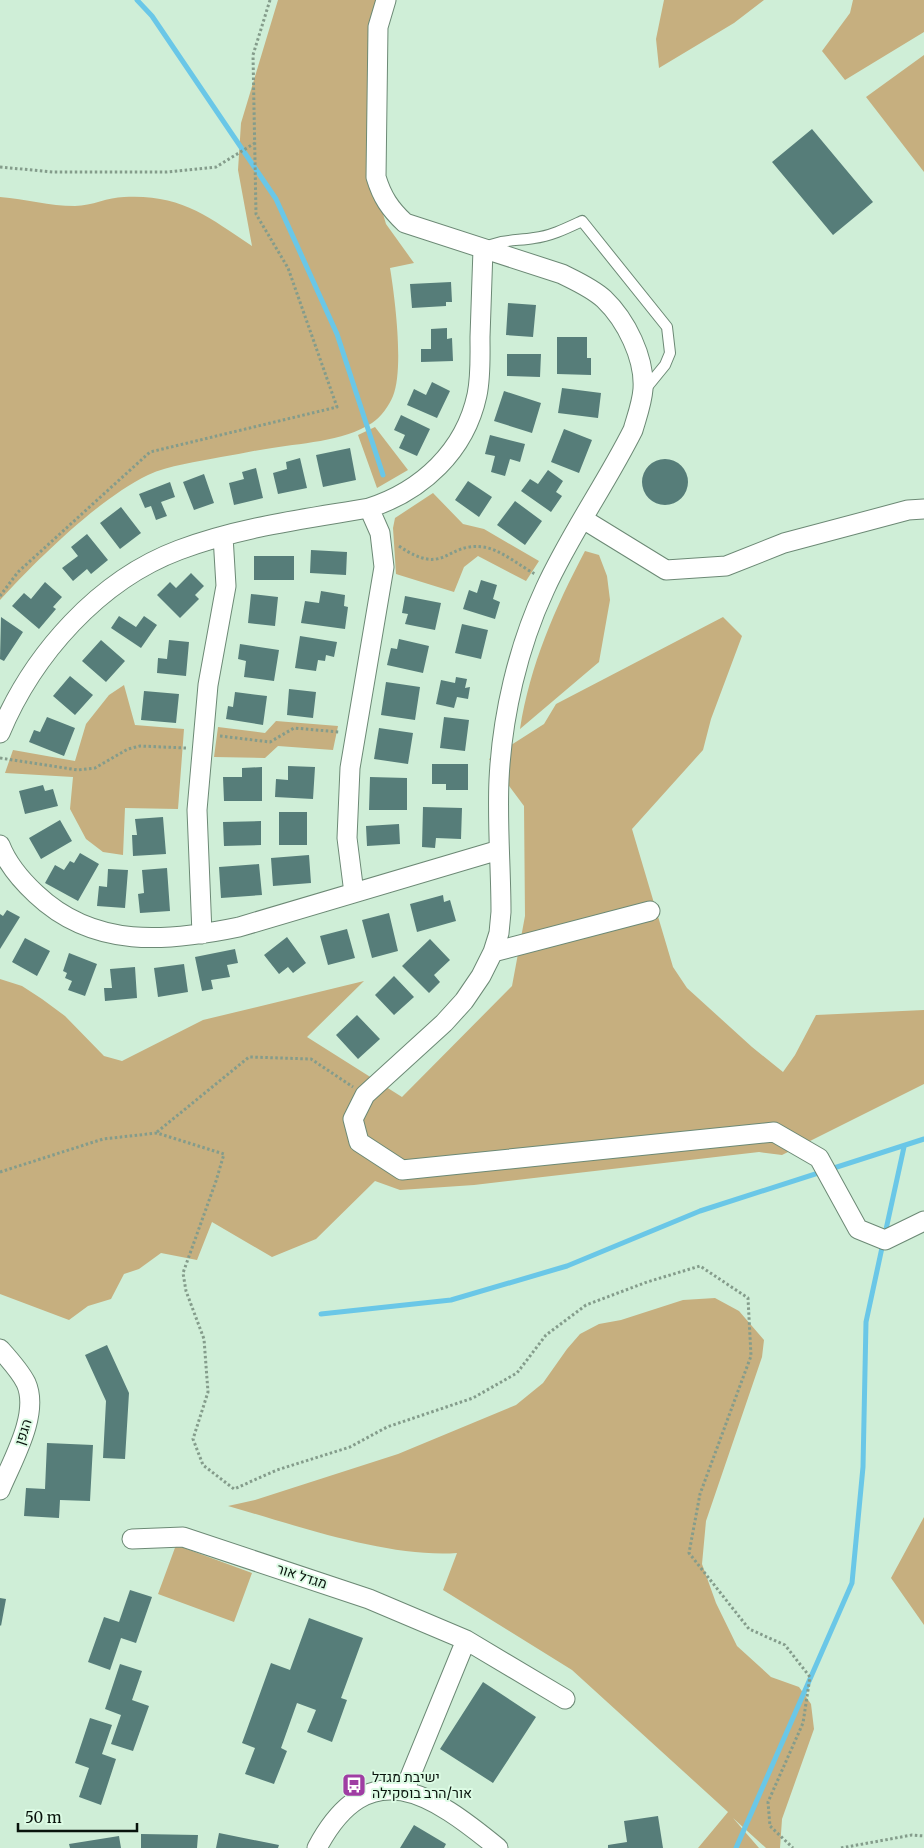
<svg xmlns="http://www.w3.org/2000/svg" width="924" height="1848" font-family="Merriweather,Heebo,serif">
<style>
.green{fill:#c6af7f}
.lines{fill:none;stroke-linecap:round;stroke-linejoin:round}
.stream{stroke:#6ac7e7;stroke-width:5}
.building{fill:#567d79}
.lane-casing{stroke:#6c8975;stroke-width:12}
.street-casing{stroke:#6c8975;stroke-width:21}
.path{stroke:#849c8b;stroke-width:3;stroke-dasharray:2.5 2.5;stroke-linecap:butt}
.lane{stroke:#fff;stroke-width:10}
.street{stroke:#fff;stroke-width:19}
.labels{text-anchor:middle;stroke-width:4;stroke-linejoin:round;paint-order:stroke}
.street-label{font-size:14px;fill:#08130c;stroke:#dcfbe4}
.poi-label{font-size:14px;fill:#08130c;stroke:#dcfbe4;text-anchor:start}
</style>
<rect width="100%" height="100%" fill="#cfeed7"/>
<path class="green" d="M278 0H389L385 26 379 200 386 224 414 263 390 268C395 298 404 369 393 396 389 406 381 417 372 423 343 442 299 443 266 449 251 451 236 455 221 457 197 462 169 465 148 475 97 500 38 559 0 600V197C26 199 49 206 75 206 92 206 108 197 124 197 181 194 207 216 252 246L238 170 241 123Z
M664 0H764L734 23 659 68 656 39Z
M853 0H924V32L845 80 822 51 850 13Z
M924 55V172L866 97Z
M375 427 408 470 377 488 358 435Z
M433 493 463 524 484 529 539 561 526 581 478 556 464 567 454 592 396 574 393 528 395 518Z
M585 551 599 555 607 576 610 600 599 662 520 729C530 665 555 608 585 551Z
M723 617 742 636 711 719 703 750 632 829 673 967 687 988 752 1047 783 1072 795 1055 816 1015 924 1010V1084L782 1155 759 1152 474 1185 400 1190 375 1181 316 1239 272 1257 212 1222 197 1260 161 1253 139 1269 124 1274 111 1299 88 1306 69 1320 0 1294V979L22 986 42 999 65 1016 104 1056 122 1061 203 1020 364 981 307 1037 402 1097 512 986 525 916 524 806 489 759 544 724 556 704Z
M124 685 135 725 184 729 178 809 125 808 123 855 103 852 86 839 70 809 73 777 5 773 13 750 75 761 86 724 109 695Z
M276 721 338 726 333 750 278 746 265 758 214 757 218 727 265 733Z
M715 1298 739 1311 764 1340 762 1357 706 1521 702 1564 716 1603 737 1646 771 1677 799 1687 811 1704 814 1729 782 1819 780 1848H766L733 1818 759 1848H698L728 1812 572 1670 443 1590 457 1553C388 1558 295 1525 228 1506L255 1500 398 1454 516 1405 543 1383 567 1349 580 1334 599 1324 621 1320 683 1300Z
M924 1517V1625L891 1578Z
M176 1545 252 1573 234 1622 158 1594Z"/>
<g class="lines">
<path class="stream" d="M137 0 152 16 276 199 337 334 383 475
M885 1234 904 1147
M321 1314 451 1300 567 1266 700 1211 924 1139
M736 1848 852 1583 863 1467 866 1322 883 1243"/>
</g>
<path class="building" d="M812 129 873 202 833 235 772 162Z
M451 282 452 302H446V306L412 308 410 284Z
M508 303 536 305 533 337 506 335Z
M447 328V339L452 338 453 361 421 362V349H431V329Z
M557 337H587V358H591V375L557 374Z
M507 354H541L540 377 507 376Z
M432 382 450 391 437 418 407 405 414 389 426 395Z
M562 388 601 393 598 418 558 413Z
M504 391 541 403 532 433 494 421Z
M401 415 430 429 417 456 399 448 405 435 394 430Z
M564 429 592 440 579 473 551 462Z
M490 435 525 444 520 462 510 459 505 476 491 472 495 456 485 454Z
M350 448 356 480 323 487 316 455Z
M300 458 307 488 278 494 273 473 287 469 286 462Z
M642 482a23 23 0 1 1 46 0a23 23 0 1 1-46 0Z
M256 468 263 498 234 505 229 483 244 479 242 472Z
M548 470 563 481 556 492 562 496 551 512 521 491 530 479 538 484Z
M204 474 214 503 194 510 183 482Z
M468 481 492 497 479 517 455 500Z
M170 482 175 497 161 502 167 516 156 520 151 506 145 508 139 494Z
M515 501 542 521 525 545 497 525Z
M121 507 141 533 120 549 100 523Z
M87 534 108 560 91 574 87 569 73 581 62 568 78 556 71 547Z
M311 550 347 552 346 575 310 573Z
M254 556H294V580H254Z
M191 573 204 586 195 595 199 599 180 618 157 595 170 582 176 588Z
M481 580 497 585 493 599 500 602 495 619 463 609 469 590 477 593Z
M45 582 62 597 53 607 56 609 39 629 12 606 24 593 31 599Z
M321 591 345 595 344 606 348 607 345 629 301 623 305 601 319 603Z
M251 594 278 597 275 626 248 623Z
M405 596 441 603 435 630 405 624 408 614 402 613Z
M119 616 136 627 144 616 157 625 141 648 111 628Z
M1 617 23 632 4 661 0 659Z
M462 624 488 630 481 659 455 653Z
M300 636 337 642 334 657 326 655 325 661 318 660 316 671 295 668Z
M399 639 429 646 423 673 387 665 391 648 397 649Z
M101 640 125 661 106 682 82 661Z
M169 640 189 642 186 676 157 673 158 658 167 659Z
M240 644 279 650 274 681 244 677 246 661 238 659Z
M70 676 93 695 75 715 53 696Z
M456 677 467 679 465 688 470 687 468 699 457 697 454 708 436 704 441 680 455 683Z
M386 682 420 687 415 720 381 715Z
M289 689 316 692 313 718 287 715Z
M144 691 179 694 176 723 141 720Z
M235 692 267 696 263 725 226 719 228 706 233 707Z
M47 717 75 728 64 756 29 742 34 730 40 732Z
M444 717 469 720 465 751 440 748Z
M379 728 413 733 408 764 374 759Z
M432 764H468V790H446V784H432Z
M288 766 315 767 313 799 275 797 276 779 288 780Z
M262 767V801H224L223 777H242V768Z
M370 777 407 778V810H369Z
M43 785 45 791 53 789 58 806 25 814 19 791Z
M423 807 462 808 461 839 436 838 435 848 422 847Z
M279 812H307V845H279Z
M163 817 166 854 133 856 132 835H137L135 819Z
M60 820 72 841 41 859 29 838Z
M261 821V845L224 846 223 822Z
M399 824 400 844 367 846 366 826Z
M80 853 99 864 78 901 45 883 55 865 64 870 70 861 74 863Z
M309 855 311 883 273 886 271 858Z
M259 864 262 895 221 898 219 867Z
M167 868 170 911 140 913 138 894 144 893 142 870Z
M108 869 128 870 125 908 97 906 99 886 107 887Z
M443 895 444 902 450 900 456 921 417 932 410 904Z
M7 910 20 917 0 949V914L3 916Z
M389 913 398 951 372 958 362 920Z
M347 929 355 958 328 965 320 936Z
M287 937 306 963 293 973 288 967 279 974 264 955Z
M25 938 50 951 37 976 12 962Z
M430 939 450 960 434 975 440 982 429 993 402 966Z
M235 949 238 963 227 965 230 977 211 980 213 989 202 991 195 957Z
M69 953 97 964 85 996 68 990 72 981 65 978 67 973 63 971Z
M184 964 188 992 158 997 154 968Z
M135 967 137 998 105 1001 104 988H112L110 969Z
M394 976 414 997 394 1015 375 995Z
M357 1015 380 1039 358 1059 336 1035Z
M107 1345 129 1393 125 1459 103 1458 106 1401 85 1355Z
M47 1443 93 1445 90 1501 60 1500 59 1518 24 1516 26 1488 45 1489Z
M130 1590 152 1597 136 1643 121 1638 110 1670 88 1662 104 1617 119 1622Z
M0 1598 6 1599 1 1626 0 1625Z
M309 1618 363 1638 341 1698 347 1700 332 1742 307 1732 316 1710 297 1703 281 1748 287 1751 274 1784 245 1774 255 1748 242 1743 271 1663 290 1670Z
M120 1664 142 1671 132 1700 149 1706 133 1751 111 1744 121 1715 105 1709Z
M483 1682 536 1717 493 1783 440 1749Z
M90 1718 112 1725 102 1754 116 1759 101 1805 79 1797 89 1768 75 1763Z
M658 1816 663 1848H608V1845L627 1842 624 1821Z
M414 1825 446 1844 444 1848H400Z
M219 1833 279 1845 278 1848H216Z
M141 1834 198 1835 197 1848H141Z
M119 1836 121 1848H70L69 1844Z"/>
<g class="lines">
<g class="lane-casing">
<path id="lane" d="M485 248C501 239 517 241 534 238 551 236 567 228 582 221L667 327 670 353 665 365 643 392"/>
</g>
<g class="street-casing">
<path id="street" d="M386 0 378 27 376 177C382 197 390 209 405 223L562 274C576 281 592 288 604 299 626 320 645 358 643 389 642 403 637 416 633 430 606 484 570 534 545 589 518 647 502 716 499 780 497 824 501 868 501 912L499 933 493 952
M583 519 666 570 726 566 784 543 908 510 924 509
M0 733C33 654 99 580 179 550 240 527 305 519 369 508 422 491 465 451 477 395 481 376 480 356 480 337 481 308 482 278 483 249
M0 845C7 863 22 881 36 894 94 949 167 942 239 927L499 850
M354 893 347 838 350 768 384 567 380 533 369 508
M650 911 493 952 481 976 464 1001 444 1023 365 1095 353 1119 359 1142 402 1170 774 1132 819 1158 858 1229 885 1240 924 1221
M202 934 197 810 208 685 226 586 223 536
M0 1349C9 1359 20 1371 26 1383 40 1414 12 1461 0 1490
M132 1539 183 1537 369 1599 466 1640 565 1699
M405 1789 466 1640
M317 1848C369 1750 432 1794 498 1848"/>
</g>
<path class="path" d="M0 167 53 172H167L216 167 255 143
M399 546C446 578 445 542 483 547 500 549 520 566 535 574
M0 596 18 572 150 452 337 407 288 268 256 214 253 55 270 0
M220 736 270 742 294 728 339 732
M0 758 78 770 95 768 128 749 140 746 186 748
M157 1132 249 1057 311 1059 353 1087
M0 1172 103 1139 157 1133 224 1154 216 1181 183 1273 186 1291 204 1339 208 1392 193 1439 203 1465 234 1489 277 1470 350 1447 387 1427 473 1398 517 1373 546 1335 586 1305 647 1282 700 1266 748 1298 751 1356 700 1494 689 1553 749 1629 785 1645 810 1677 803 1723 768 1802 770 1826 793 1848
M841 1848 912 1835 924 1836"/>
<use href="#lane" class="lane"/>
<use href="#street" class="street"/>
</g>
<defs>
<g id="bus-square" transform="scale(1.25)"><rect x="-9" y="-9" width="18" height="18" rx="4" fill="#9f3da3" stroke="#dcfbe4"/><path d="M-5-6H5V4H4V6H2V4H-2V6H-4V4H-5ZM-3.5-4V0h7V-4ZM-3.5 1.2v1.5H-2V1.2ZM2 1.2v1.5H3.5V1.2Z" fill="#fff"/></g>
</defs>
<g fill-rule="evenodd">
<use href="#bus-square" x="354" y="1785"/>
</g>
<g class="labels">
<g class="street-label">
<text transform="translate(23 1432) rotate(-72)" y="5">הגפן</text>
<text transform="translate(302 1576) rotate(18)" y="5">מגדל אור</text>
</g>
<g class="poi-label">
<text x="372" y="1782">ישיבת מגדל<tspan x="372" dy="16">אור/הרב בוסקילה</tspan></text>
</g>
</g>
<path d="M18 1823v8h119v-8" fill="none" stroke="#08130c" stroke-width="2.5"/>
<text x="25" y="1823" font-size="15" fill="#08130c" stroke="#dcfbe4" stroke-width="4" paint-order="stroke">50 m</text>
</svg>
